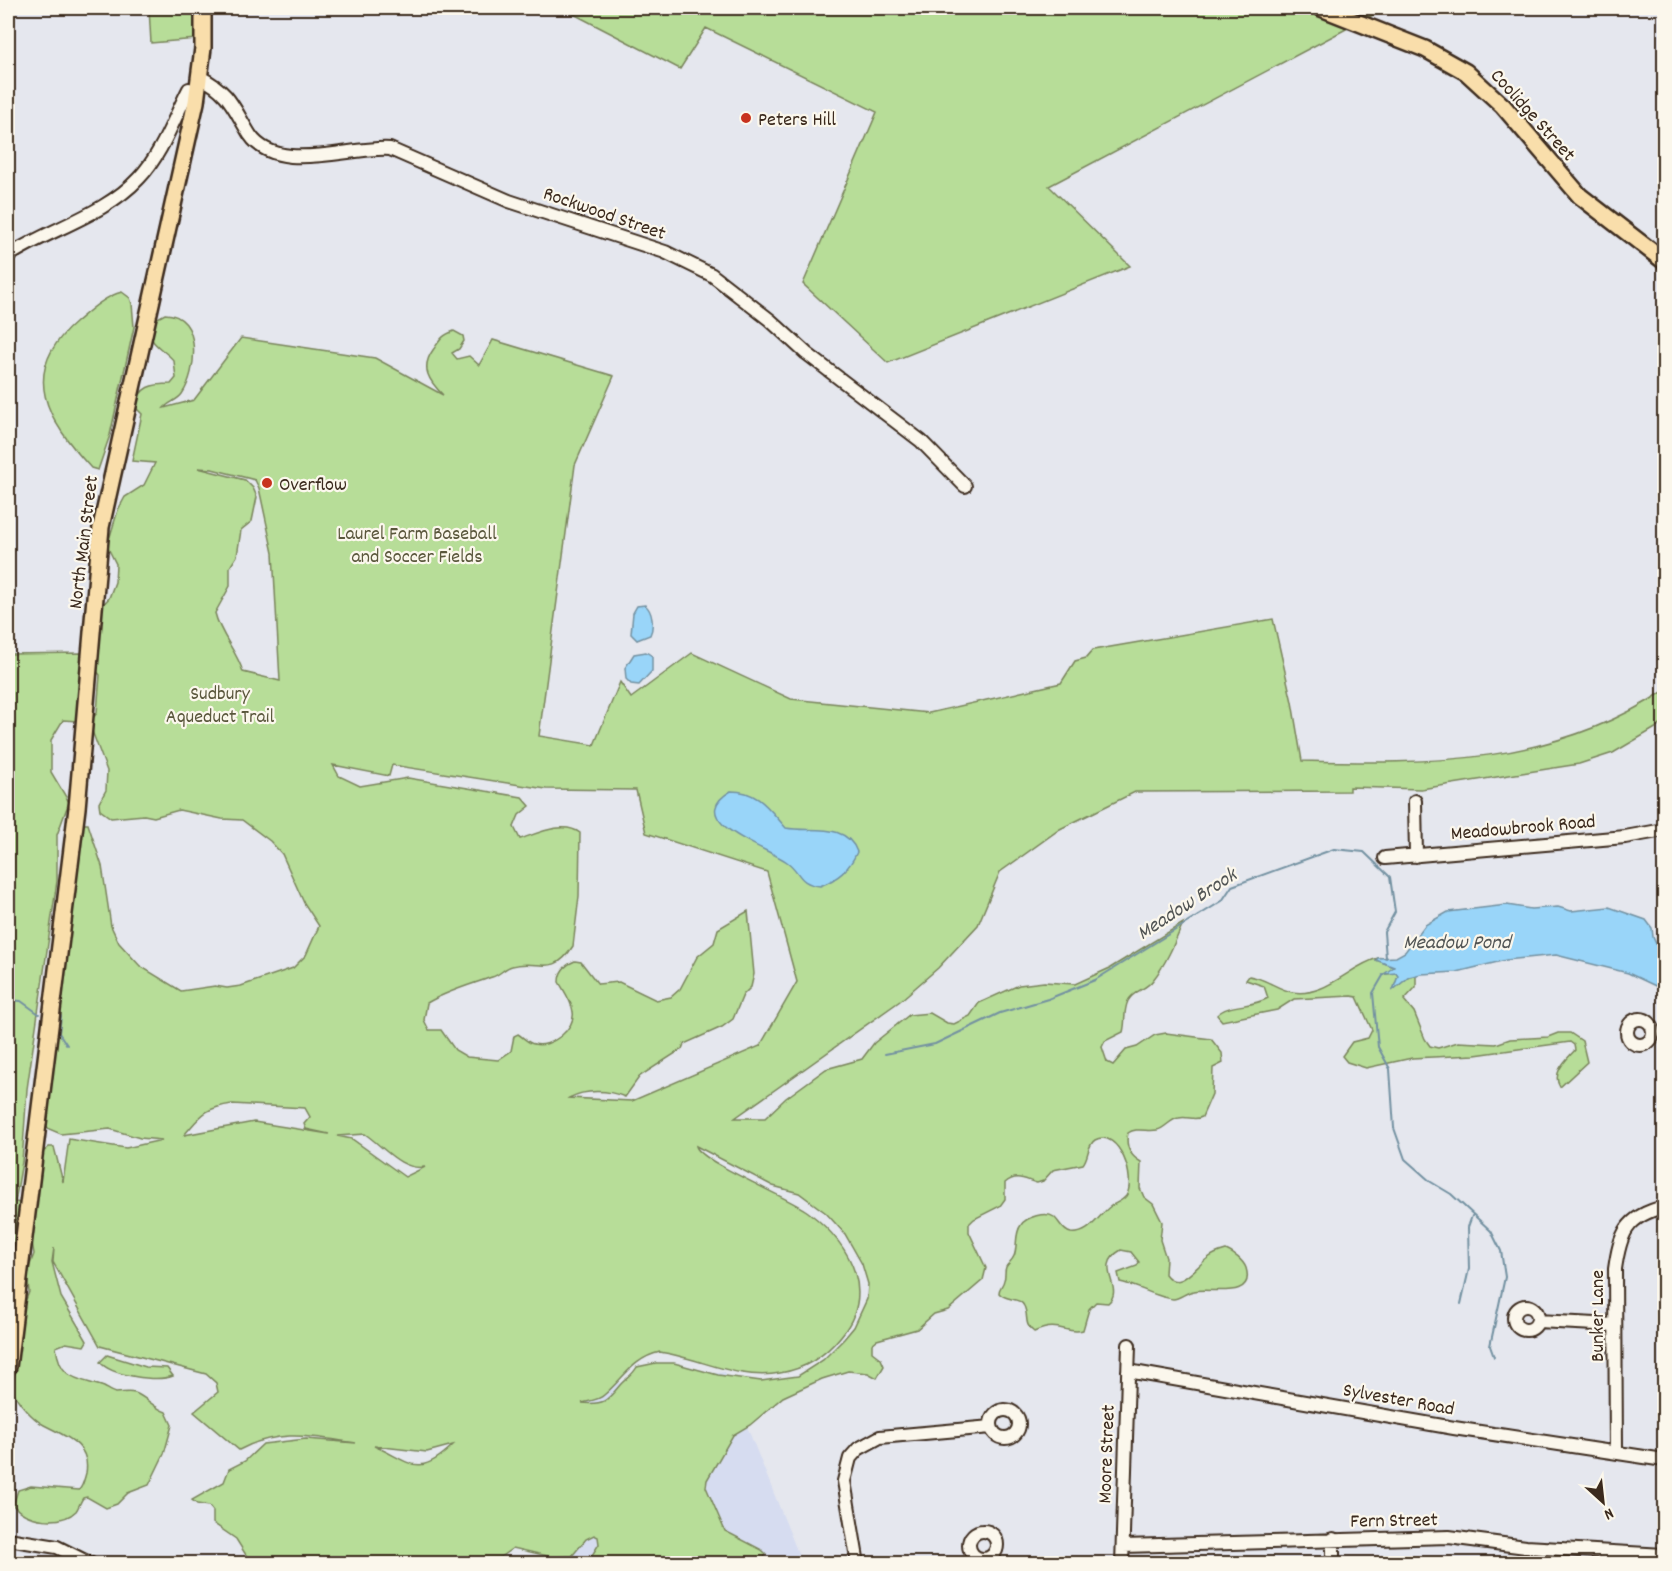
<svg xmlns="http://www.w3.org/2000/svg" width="1672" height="1571" font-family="Dekko,sans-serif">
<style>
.built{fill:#d6dcf0}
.green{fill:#b7dd98;stroke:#79845b;stroke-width:1.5;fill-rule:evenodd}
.water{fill:#99d5f9;stroke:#7391a1;stroke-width:1.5}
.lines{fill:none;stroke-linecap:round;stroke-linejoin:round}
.stream{stroke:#7391a1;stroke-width:2}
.minor-casing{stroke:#3b2a1e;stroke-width:16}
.major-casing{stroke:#3b2a1e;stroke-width:20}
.minor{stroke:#fbf7ec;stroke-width:12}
.major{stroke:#f9deab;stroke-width:15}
.poi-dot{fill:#c8321e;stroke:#fbf7ec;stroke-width:2}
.labels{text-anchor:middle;stroke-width:4.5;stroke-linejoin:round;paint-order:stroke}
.street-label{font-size:20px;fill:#3b2a1e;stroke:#fbf7ec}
.poi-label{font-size:20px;fill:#3b2a1e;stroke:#fbf7ec;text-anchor:start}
.park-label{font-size:20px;fill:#5a573c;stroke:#fbf7ec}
.water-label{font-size:21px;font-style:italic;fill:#525555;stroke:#fbf7ec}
</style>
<rect width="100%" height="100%" fill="#e5e7ee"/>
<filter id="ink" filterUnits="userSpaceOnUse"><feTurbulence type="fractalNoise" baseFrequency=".0167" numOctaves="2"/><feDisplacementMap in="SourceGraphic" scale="12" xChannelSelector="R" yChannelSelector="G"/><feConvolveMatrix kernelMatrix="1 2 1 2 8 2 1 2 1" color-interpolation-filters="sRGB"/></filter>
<g filter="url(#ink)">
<path class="built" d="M725 1372 802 1563H575L547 1390Z"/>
<path class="green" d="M149 8H196L197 39 151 43Z
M562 8H1386L1049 186 1130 266 888 363 803 284 877 112 706 28 680 69Z
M122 292 130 298 132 304 134 327 110 435 98 470 91 468C48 421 17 373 76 322 89 311 105 296 122 292Z
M165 314C203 315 197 372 182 394 178 400 168 403 164 408L194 400 241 338 375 358 443 395C429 381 420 368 433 350 441 339 441 336 454 331L463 336 464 341 459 349 452 353 457 359 469 356 479 365 493 340 614 376 575 465 539 736 594 745 620 682 631 698 692 653 791 699 929 713 1061 683 1075 661 1086 658 1093 650 1273 619 1292 702 1302 761C1431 764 1552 765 1664 691V723L1613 753 1579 764 1421 789 1349 787V791L1135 792 1060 829 1000 872 978 925 938 968 900 1001 735 1118H765L786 1098 826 1069 862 1059 874 1043 909 1015 930 1013 947 1023 954 1024 970 1016 979 1003 1019 985 1044 982 1075 984 1110 968 1183 923C1175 942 1166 964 1153 980 1146 990 1134 990 1128 1001 1123 1012 1126 1021 1123 1032L1105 1041 1102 1047 1107 1062 1113 1065 1126 1050 1137 1047 1155 1035 1166 1033 1211 1039 1222 1053 1223 1063 1213 1068 1212 1094 1202 1117C1194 1121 1188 1116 1179 1118 1170 1119 1166 1128 1157 1130 1147 1132 1136 1127 1128 1133 1125 1146 1129 1155 1141 1162L1140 1188 1144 1197 1153 1204 1162 1222 1160 1240 1166 1258 1165 1274C1179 1293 1195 1267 1208 1258 1213 1254 1219 1252 1226 1250 1233 1253 1243 1260 1246 1268 1256 1301 1209 1287 1194 1291 1186 1292 1180 1299 1173 1299 1158 1298 1136 1285 1120 1282L1118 1273 1137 1266 1139 1262 1131 1252 1121 1250C1092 1267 1126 1288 1108 1303L1096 1302 1089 1309 1083 1330C1065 1335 1060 1320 1034 1332 1023 1324 1029 1316 1024 1306 1020 1297 1005 1301 999 1293 999 1287 1003 1286 1004 1280 1006 1276 1004 1272 1006 1267 1008 1263 1012 1261 1014 1256 1018 1247 1014 1234 1021 1225 1026 1217 1046 1211 1054 1217 1060 1222 1062 1231 1071 1233 1090 1235 1098 1215 1111 1206 1116 1203 1122 1201 1126 1196 1137 1180 1119 1127 1095 1140 1087 1145 1089 1157 1083 1164L1053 1170 1043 1181 1037 1183C1025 1180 1017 1173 1005 1183V1199L1000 1206 974 1219 969 1224V1232L986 1268 983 1280 948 1310 934 1314 917 1329 877 1340 872 1344V1352L881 1359 884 1366 877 1378 868 1373 848 1371 822 1379 783 1397 750 1425 733 1435 707 1480 706 1487 725 1531 762 1550 766 1554 761 1563H590L589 1560 599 1544 598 1537 594 1535 586 1539 572 1556 552 1557 513 1548 492 1563H251L236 1539 213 1523V1511L209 1506 197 1504 192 1500 224 1482 229 1469 245 1461 263 1444 306 1439 356 1443C313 1437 280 1428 239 1450L194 1412 218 1392 216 1383 206 1374 100 1346 53 1262 54 1248 52 1262 61 1297 87 1341 84 1346 66 1343 56 1347C60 1381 78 1378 104 1387 108 1389 112 1392 116 1393 123 1393 128 1391 135 1393 146 1397 154 1408 166 1412L172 1425 164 1454 149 1485 128 1493 117 1504 106 1508 87 1497 83 1498C80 1502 79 1507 76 1511 61 1526 26 1521 13 1505L18 1490 31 1486 79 1490C83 1486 84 1480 86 1473 91 1444 65 1436 44 1425 33 1419 17 1402 13 1390L22 1310 29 1292 27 1273 34 1254 30 1230 41 1154 49 1147H54L63 1182 69 1139 126 1148 162 1140 140 1138 110 1129 61 1134 49 1129 43 1122 83 824H88L102 866 111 926 119 943 140 966 181 991 215 986 227 988 241 986 293 968 306 955 319 926 304 903 282 854 270 841 242 820 222 819 179 810 154 817 144 815 111 818 100 810 99 803 106 790 107 771 92 731 93 718 97 713 100 675 96 670 100 608 109 598 115 582 116 564 107 546 118 510 125 497 144 485 155 463 132 461 142 414 134 406C141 386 151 384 171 384L176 378 174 361C161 345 142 345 156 319ZM198 468 212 469 255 480 259 488 273 553 280 681 243 672C237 651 220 635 215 613L230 586V567L237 556 241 530 252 521 257 497 253 488 245 480ZM333 765 389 776 392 765 546 789 636 790 646 833 767 872 797 982 760 1046 632 1101 569 1098C585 1089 609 1090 625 1097L640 1076 682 1049 684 1044 722 1027 733 1019 743 995 751 987 754 974 748 911 718 929 714 943 697 957 680 989 671 997 656 1000 619 982 598 984 581 962 575 961C565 965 559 972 559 982 564 991 572 1002 573 1012 576 1029 550 1049 534 1044 528 1043 523 1037 518 1034L514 1036 511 1051 498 1060 467 1057 455 1050 441 1030H429L424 1020 427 1003C447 991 470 985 492 977 500 975 504 968 512 966 538 958 553 979 573 946L579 896 580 833C564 820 536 834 520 839L514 827 519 815 530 806 522 797 408 778 360 786 339 776ZM232 1104 305 1108 310 1117 304 1124 306 1129 329 1134 254 1122 184 1135C201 1116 204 1108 232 1104ZM365 1134C384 1147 401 1171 425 1167L405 1177 352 1139 337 1136ZM696 1146 773 1186 799 1193 826 1213 845 1234 862 1264 868 1284 867 1299 854 1327 844 1339 823 1360 798 1376 761 1381 718 1375 674 1363H656L637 1367C632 1376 626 1378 620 1385 607 1401 604 1405 582 1403 589 1401 599 1400 604 1395 623 1379 633 1358 660 1352 700 1358 739 1381 780 1373 805 1369 825 1356 841 1336 857 1317 862 1297 855 1273 847 1247 829 1228 808 1212 790 1198 699 1161 696 1146ZM453 1445C417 1480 410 1461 374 1446L427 1452Z
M83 653 78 721 63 720 51 740V772L69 802 57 835V881L27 1089 22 1162 15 1202 21 1203 8 1292V654Z
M1378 958 1376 960 1395 967 1386 974 1396 973 1398 976 1394 989 1409 977 1416 976V987L1404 1000 1414 1012 1425 1039 1430 1046 1438 1048 1458 1042 1496 1044 1510 1039 1548 1037 1558 1033H1570L1582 1041 1587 1062 1560 1087C1551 1073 1566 1060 1575 1050L1574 1045 1570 1042 1475 1055 1412 1058 1366 1068 1347 1062 1342 1056 1352 1042 1368 1038 1372 1030 1357 997 1351 996 1294 999 1277 1010 1222 1021 1217 1015C1228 1003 1251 1008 1268 998L1264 986 1246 980 1249 976C1265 978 1277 989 1292 992 1325 998 1349 966 1378 958Z
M107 1355 146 1367 167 1368 173 1376C157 1382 111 1376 100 1362Z"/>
<path class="water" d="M645 605C653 611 654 627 650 635L637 640 631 634 633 613 637 606Z
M646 652 652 656V671L639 685 631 684 626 679 625 668 634 654Z
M731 791C759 791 769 809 786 828 810 833 846 821 857 852 849 870 838 879 820 886 798 884 801 872 787 862 770 849 680 821 731 791Z
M1507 905 1531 909 1558 907 1571 911 1609 907 1646 920 1652 928 1653 937 1664 962V990L1628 973 1556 955 1506 960 1457 972 1421 974 1409 977 1393 990 1398 976 1396 973 1384 974 1394 967 1376 960 1378 958 1396 957 1405 952 1425 925 1448 912Z"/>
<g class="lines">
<path class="stream" d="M1384 974 1373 993 1378 1047 1390 1069 1394 1128 1405 1159 1431 1182 1451 1194 1491 1231 1501 1251 1505 1277 1490 1346 1494 1357
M8 1000 21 1001 39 1014
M61 1016 59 1033 67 1045
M885 1054 935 1044 1000 1013 1048 999 1095 980 1222 901 1232 886 1334 849 1364 852 1390 877 1395 912 1384 932 1386 958
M1461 1304 1469 1269 1468 1227 1472 1216"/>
<g class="minor-casing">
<path id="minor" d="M200 77C231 93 233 108 250 135 277 175 349 146 390 149L509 201 665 252 712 275 770 320 806 353 921 441 965 486
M8 256C49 229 105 215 139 178 162 154 174 118 189 89
M1415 801 1416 856
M1385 858 1625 837 1664 830
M1627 1032a13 13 0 1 1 26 0a13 13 0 1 1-26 0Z
M1514 1318a12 12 0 1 1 24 0a12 12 0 1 1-24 0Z
M1538 1321 1615 1325
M1128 1371 1454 1428 1664 1460
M991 1424a14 14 0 1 1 28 0a14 14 0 1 1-28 0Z
M1616 1452 1615 1269C1620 1234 1626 1216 1664 1207
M969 1545a14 14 0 1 1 28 0a14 14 0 1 1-28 0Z
M8 1539 57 1547 91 1564
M1333 1539V1564
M1123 1546 1449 1537 1526 1547 1664 1555
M858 1564 844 1481 850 1458 858 1449 880 1437 991 1427
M1122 1564 1129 1345"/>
</g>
<g class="major-casing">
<path id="major" d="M1321 8 1425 49 1466 72 1503 106 1580 196 1664 261
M8 1367 77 808 101 527 196 102 203 48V8"/>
</g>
<use href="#minor" class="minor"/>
<use href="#major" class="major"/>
</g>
</g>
<g class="poi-dot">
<circle cx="746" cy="118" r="6"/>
<circle cx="267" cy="483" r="6"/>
</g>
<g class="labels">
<g class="street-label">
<text transform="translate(1534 114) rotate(48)" y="7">Coolidge Street</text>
<text transform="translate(605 212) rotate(19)" y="7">Rockwood Street</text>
<text transform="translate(82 542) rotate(-83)" y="7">North Main Street</text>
<text transform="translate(1523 826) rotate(-5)" y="7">Meadowbrook Road</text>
<text transform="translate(1596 1316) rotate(-90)" y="7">Bunker Lane</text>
<text transform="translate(1399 1398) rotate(10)" y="7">Sylvester Road</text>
<text transform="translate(1105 1454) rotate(-88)" y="7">Moore Street</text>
<text transform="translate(1394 1519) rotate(-1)" y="7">Fern Street</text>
</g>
<g class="poi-label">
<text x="758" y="125">Peters Hill</text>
<text x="279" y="490">Overflow</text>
</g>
<g class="park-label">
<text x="417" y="539">Laurel Farm Baseball<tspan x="417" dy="23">and Soccer Fields</tspan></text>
<text x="220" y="699">Sudbury<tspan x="220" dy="23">Aqueduct Trail</tspan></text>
</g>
<g class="water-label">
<text transform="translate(1186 903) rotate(-33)" y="7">Meadow Brook</text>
<text x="1457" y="948">Meadow Pond</text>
</g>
</g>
<rect width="1672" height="1571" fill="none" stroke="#fbf7ec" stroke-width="30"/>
<rect x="15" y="15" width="1642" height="1541" fill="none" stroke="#3b2a1e" stroke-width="2" filter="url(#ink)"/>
<g transform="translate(1603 1502) rotate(153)" stroke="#fbf7ec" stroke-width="4.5" paint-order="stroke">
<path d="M0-4.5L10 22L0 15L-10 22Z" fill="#3b2a1e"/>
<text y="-9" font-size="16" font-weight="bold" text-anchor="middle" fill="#3b2a1e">N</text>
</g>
</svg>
